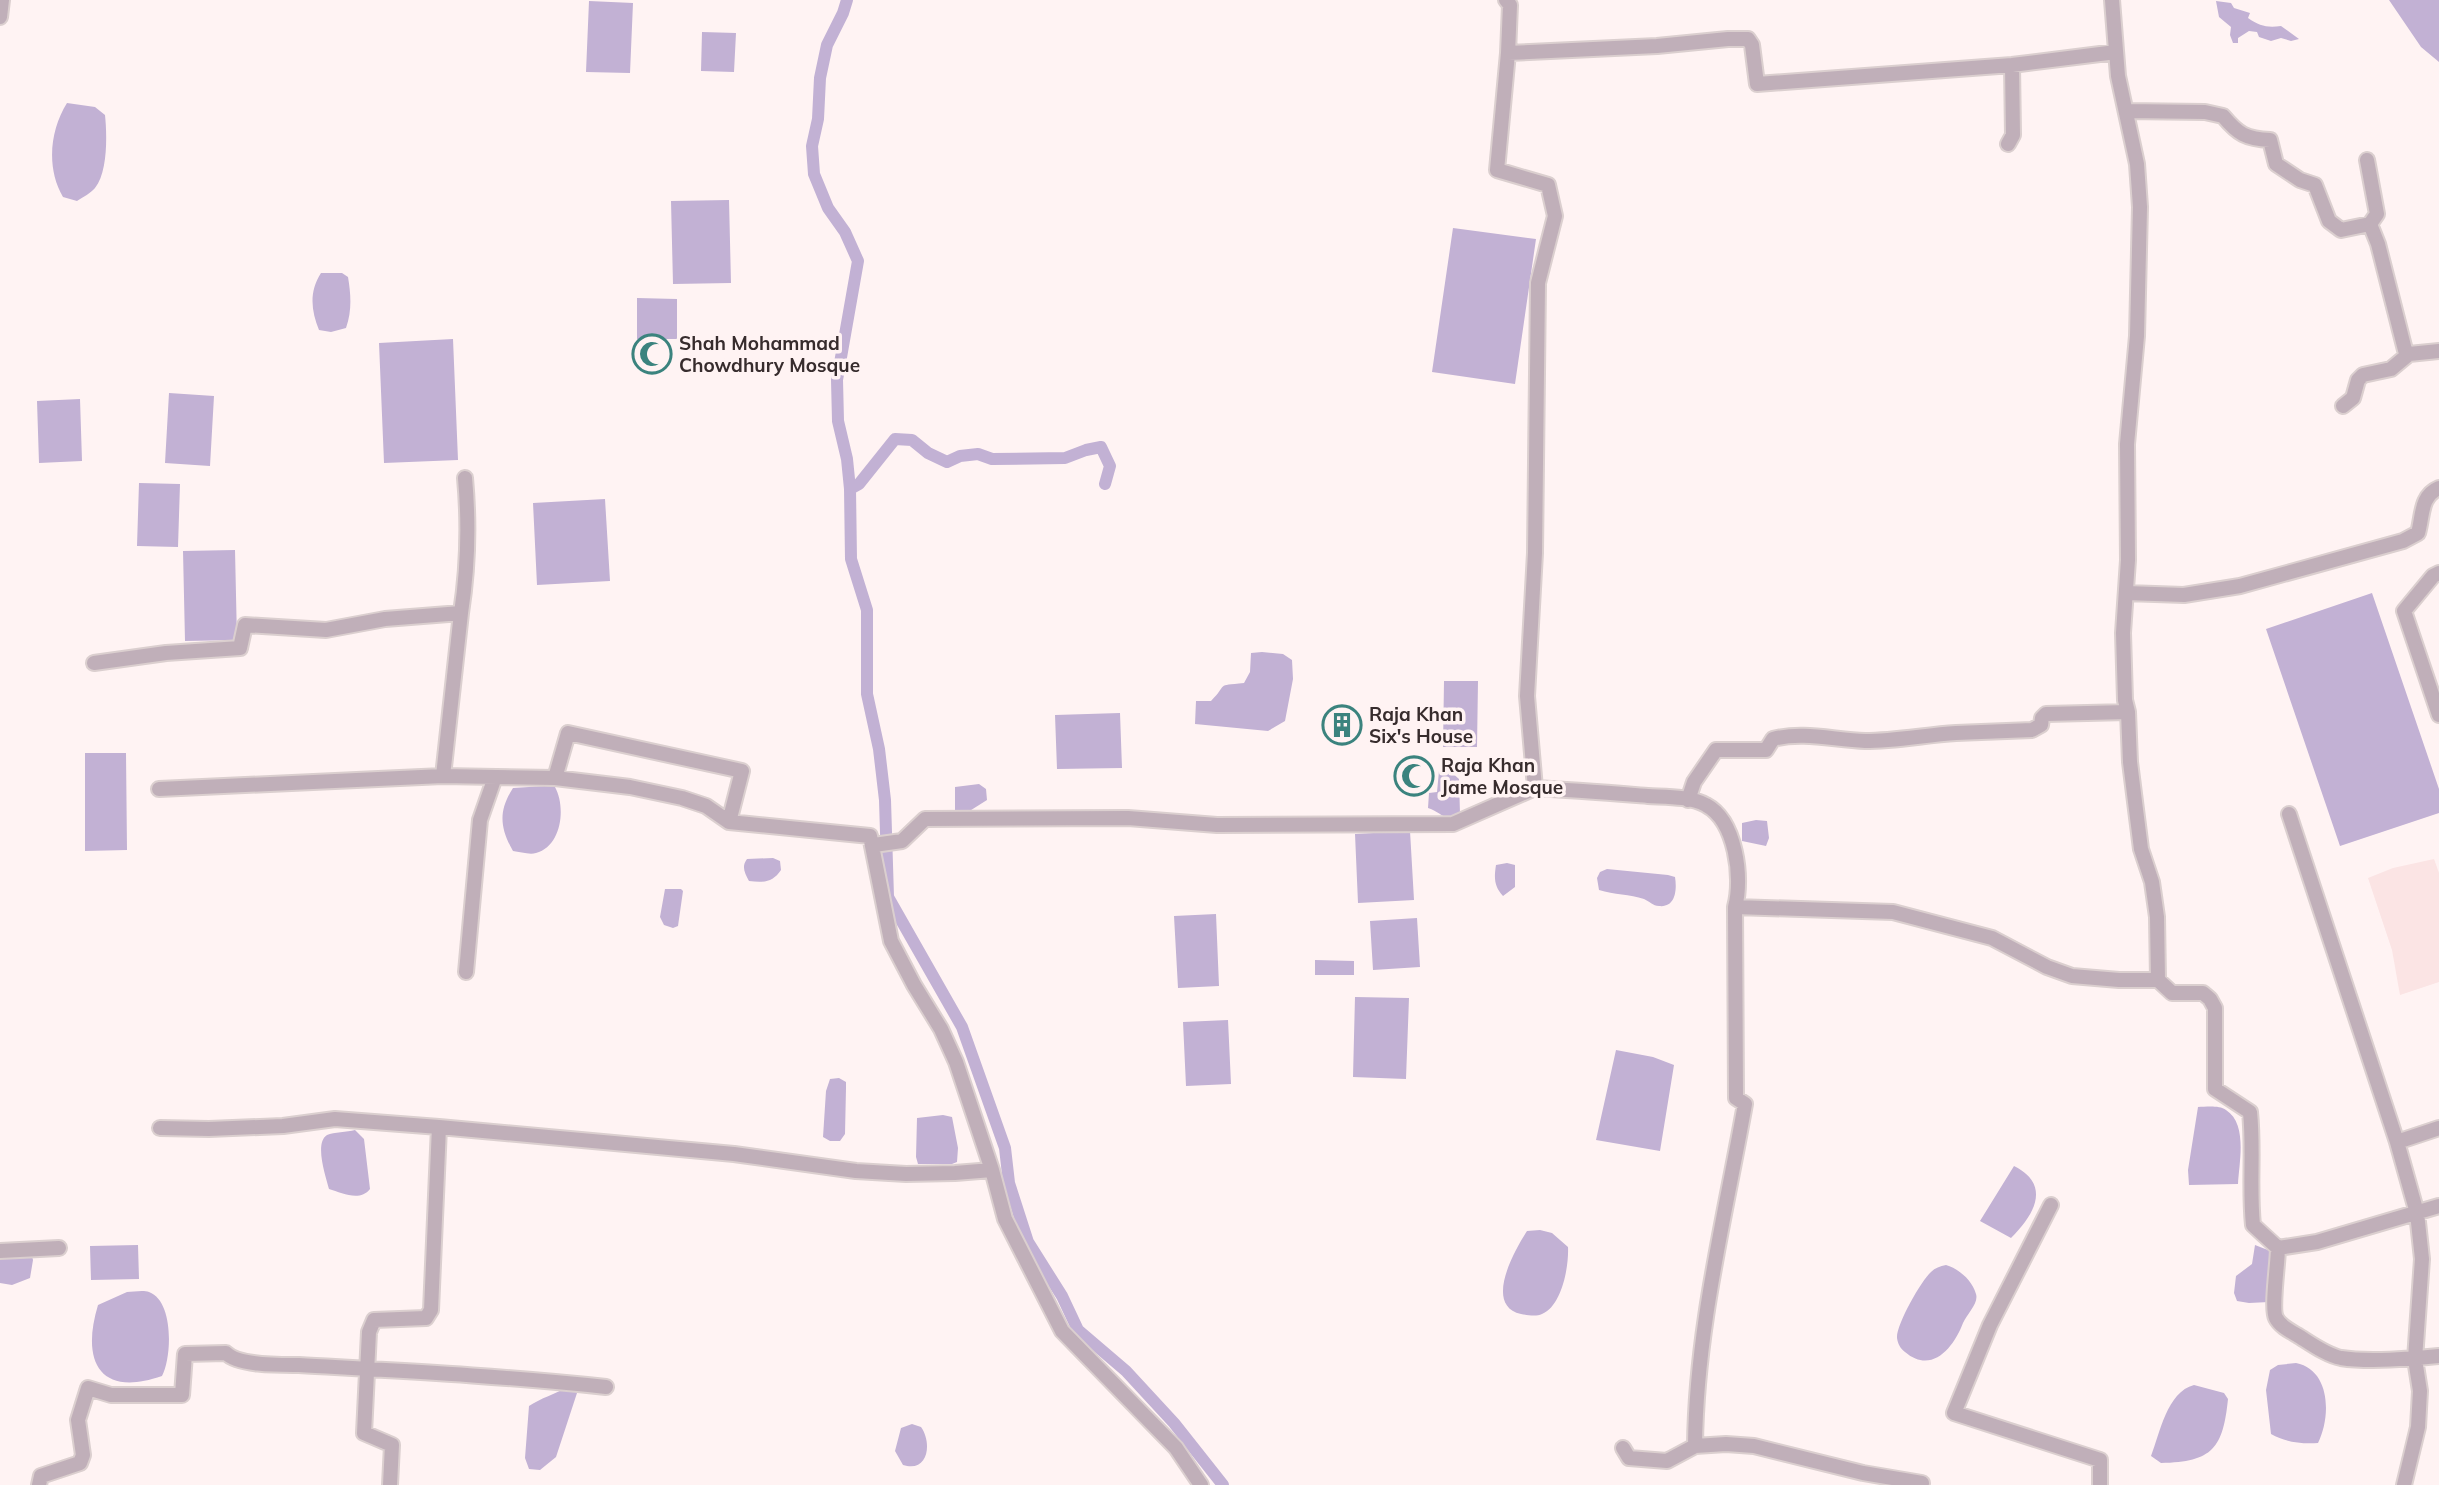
<svg xmlns="http://www.w3.org/2000/svg" width="2439" height="1485" font-family="Mulish,sans-serif">
<style>
.built{fill:#fbe4e4}
.water{fill:#c2b1d4}
.lines{fill:none;stroke-linecap:round;stroke-linejoin:round}
.canal{stroke:#c2b1d4;stroke-width:12}
.minor-casing{stroke:#dbcfcf;stroke-width:18}
.minor{stroke:#c0afb9;stroke-width:14}
.labels{text-anchor:middle;stroke-width:7;stroke-linejoin:round;paint-order:stroke}
.poi-label{font-size:19px;font-weight:bold;fill:#372c2d;stroke:#fff3f3;text-anchor:start}
</style>
<rect width="100%" height="100%" fill="#fff3f3"/>
<path class="built" d="M2434 859 2439 873V982L2400 995 2392 950 2368 878 2393 868Z"/>
<path class="water" d="M2389 0H2439V62L2421 47Z
M589 1 633 3 630 73 586 72Z
M2216 1 2231 3 2234 8 2250 13 2248 18C2260 26 2267 28 2281 26L2299 39 2291 41 2281 38 2271 41 2259 37 2257 32 2249 31 2238 38V43H2233L2230 35 2231 27 2219 17Z
M702 32 736 33 734 72 701 71Z
M67 103 95 107 105 115C107 134 108 172 95 188 91 193 83 197 77 201L63 197C46 168 50 130 67 103Z
M729 200 731 283 673 284 671 201Z
M1453 228 1536 239 1515 384 1432 372Z
M321 273H342L348 277C351 295 352 311 346 328L331 332 319 330C311 310 309 292 321 273Z
M637 298 677 299V339H637Z
M453 339 458 460 384 463 379 343Z
M169 393 214 396 210 466 165 463Z
M80 399 82 461 39 463 37 401Z
M139 483 180 484 178 547 137 546Z
M605 499 610 581 537 585 533 503Z
M235 550 237 640 185 641 183 551Z
M2372 593 2439 789V813L2340 846 2266 629Z
M1262 652 1283 654 1292 660 1293 679 1285 721 1268 731 1195 724 1196 701H1211C1229 683 1214 686 1244 683L1250 672 1251 653Z
M1444 681H1478L1477 747H1443Z
M1120 713 1122 768 1057 769 1055 715Z
M85 753H126L127 850 85 851Z
M1439 771 1451 772 1459 779 1460 814C1442 822 1442 812 1428 808L1429 793 1437 792Z
M979 784 986 789 987 800 968 812 955 810V787Z
M545 786 555 787C566 807 562 846 536 853 530 855 520 852 513 851 500 828 498 811 513 788Z
M1756 820 1767 821 1769 838 1766 846 1742 841V823Z
M1410 831 1414 900 1358 903 1355 834Z
M773 858 780 861 781 870C773 882 764 883 749 881 745 873 741 867 747 859Z
M1507 863 1515 865V887L1503 896C1494 886 1494 878 1496 865Z
M1607 869 1668 875 1675 877C1677 889 1676 908 1659 906 1653 906 1649 901 1644 899 1630 894 1614 895 1599 890L1597 878 1600 872Z
M665 889H681L683 891 678 926 673 928 664 925 660 917Z
M1216 914 1219 986 1178 988 1174 916Z
M1417 918 1420 967 1373 970 1370 921Z
M1315 960 1354 961V975H1315Z
M1355 997 1409 998 1406 1079 1353 1077Z
M1228 1020 1231 1084 1186 1086 1183 1022Z
M1616 1050 1653 1057 1674 1065 1660 1151 1596 1140Z
M839 1078 846 1082V1088L845 1134 840 1141H830L823 1137 826 1091 830 1079Z
M2198 1107C2206 1107 2219 1105 2226 1110 2248 1124 2239 1163 2238 1184L2189 1185 2188 1170Z
M943 1115 952 1117 958 1148 957 1162 952 1164H918L916 1157 917 1118Z
M355 1130 364 1139 370 1189C360 1202 342 1193 329 1189 326 1177 314 1143 327 1135 334 1132 347 1132 355 1130Z
M2014 1166C2052 1185 2034 1215 2011 1238L1980 1221Z
M1540 1230 1552 1233 1568 1247C1569 1266 1562 1306 1542 1314 1536 1317 1527 1315 1521 1314 1483 1305 1515 1250 1527 1231Z
M138 1245 139 1279 91 1280 90 1246Z
M2255 1245 2273 1252 2269 1302 2249 1303 2237 1301 2234 1293 2236 1276 2252 1264Z
M31 1253 33 1260 30 1278 12 1285 0 1283V1254Z
M1946 1265C1959 1269 1972 1280 1976 1294 1979 1303 1967 1314 1963 1323 1954 1347 1932 1375 1905 1352 1900 1348 1898 1344 1897 1338 1896 1325 1921 1281 1931 1272 1935 1268 1940 1266 1946 1265Z
M127 1292C133 1292 143 1290 149 1292 174 1301 172 1357 162 1376 99 1398 81 1361 98 1305Z
M2296 1363C2331 1370 2331 1417 2318 1443 2300 1444 2286 1442 2271 1434L2266 1390 2270 1370 2278 1365Z
M2194 1385 2224 1393 2228 1399C2223 1448 2213 1462 2161 1463L2151 1456C2160 1433 2167 1392 2194 1385Z
M568 1387H574L577 1393 556 1457 540 1470 529 1469 525 1458 529 1406C541 1398 555 1394 568 1387Z
M912 1424 921 1427C932 1442 929 1473 903 1465L895 1451 901 1428Z"/>
<g class="lines">
<path class="canal" d="M847 0 843 13 827 45 820 78 818 119 812 146 814 174 828 208 845 232 858 261 837 380 838 421 847 459 850 489 851 559 867 610V694L879 749 885 800 888 897 962 1027 1005 1148 1009 1183 1028 1242 1062 1296 1078 1330 1126 1371 1174 1423 1223 1485
M850 489 859 484 895 439 912 440 928 453 947 462 960 456 978 454 992 459 1065 458 1086 450 1101 447 1110 466 1105 484"/>
<g class="minor-casing">
<path id="minor" d="M1506 0 1510 5 1508 53 1657 46 1728 39H1748L1752 45 1757 84 2012 65 2116 52
M2112 0 2118 76 2137 164 2140 207 2137 336 2127 444 2128 560 2123 633 2125 700 2128 712 2130 762 2141 849 2152 882 2157 917 2158 980 2172 993H2203L2210 999 2215 1008V1089L2250 1112C2254 1150 2249 1187 2253 1225L2278 1248C2278 1263 2271 1308 2276 1318 2280 1326 2290 1331 2297 1335 2310 1343 2326 1355 2341 1358 2367 1362 2413 1359 2439 1356
M0 17 2 0
M1508 53 1497 170 1548 185 1555 216 1538 283 1535 553 1527 696 1535 788C1573 790 1610 793 1648 796 1665 797 1690 796 1706 805 1736 821 1743 878 1735 907L1736 1098 1745 1104C1725 1217 1696 1330 1695 1446
M2126 111 2205 112 2223 116C2238 134 2246 139 2270 140L2276 164 2300 180 2315 185 2329 221 2341 230 2370 224 2377 214 2367 160
M2008 144 2013 135 2012 65
M2370 224 2378 244 2405 350 2409 354 2439 351
M2343 406 2353 398 2358 380 2363 375 2391 369 2409 354
M2439 573 2433 576 2404 611 2439 715
M2126 593 2184 595 2240 586 2403 541 2418 533C2423 516 2420 496 2439 488
M461 613 443 776 555 778 568 733 742 771 729 822 870 836 891 941 914 985 941 1029 956 1062 992 1170 1005 1219 1062 1331 1176 1448 1201 1485
M94 663 166 653 240 648 245 625 326 630 385 619 461 613C468 568 469 522 465 478
M555 778 630 787 682 798 706 806 729 822
M159 789 443 776
M1688 800 1694 782 1716 750H1766L1773 739C1803 731 1834 740 1865 741 1896 741 1925 735 1956 733 1982 732 2007 731 2032 730L2041 725 2042 718 2046 714 2128 712
M2289 814 2397 1142
M874 845 902 841 925 819 1128 818 1217 825 1453 824 1535 788
M1735 907 1893 912 1992 938 2047 967 2072 976 2119 980H2158
M466 972 480 820 495 777
M160 1128 209 1129 283 1126 335 1119 439 1127
M2051 1205 1990 1325 1954 1413 2100 1460V1485
M2278 1248 2317 1242 2439 1206
M0 1251 59 1248
M1623 1448 1629 1458 1667 1461 1695 1446 1726 1444 1754 1446 1863 1473 1922 1483 1921 1485
M39 1485 41 1476 80 1463 83 1455 78 1420 88 1388 111 1395H182L185 1354 226 1353C238 1366 282 1365 299 1365 402 1371 503 1376 606 1387
M390 1485 392 1445 364 1433 369 1332 374 1320 426 1318 431 1310 439 1127 734 1154 856 1171 906 1174 955 1173 992 1170
M2404 1485 2418 1427 2420 1391 2415 1359 2422 1259 2417 1213 2397 1142 2439 1128"/>
</g>
<use href="#minor" class="minor"/>
</g>
<defs>
<g id="mosque-ring" transform="scale(2.0125)"><circle r="9.5" fill="#fff3f3" stroke="#3b837e" stroke-width="1.5"/><path d="M3.5-4.9A6 6 0 1 0 3.5 4.9A5 5 0 1 1 3.5-4.9Z" fill="#3b837e"/></g>
<g id="building-ring" transform="scale(2.0125)"><circle r="9.5" fill="#fff3f3" stroke="#3b837e" stroke-width="1.5"/><path d="M-4-6H4V6H1V3H-1V6H-4ZM-2.5-4.3h1.7v1.8h-1.7ZM.8-4.3h1.7v1.8H.8ZM-2.5-1h1.7V.8h-1.7ZM.8-1h1.7V.8H.8Z" fill="#3b837e"/></g>
</defs>
<g fill-rule="evenodd">
<use href="#mosque-ring" x="652" y="354"/>
<use href="#building-ring" x="1342" y="725"/>
<use href="#mosque-ring" x="1414" y="776"/>
</g>
<g class="labels">
<g class="poi-label">
<text x="679" y="350">Shah Mohammad<tspan x="679" dy="22">Chowdhury Mosque</tspan></text>
<text x="1369" y="721">Raja Khan<tspan x="1369" dy="22">Six's House</tspan></text>
<text x="1441" y="772">Raja Khan<tspan x="1441" dy="22">Jame Mosque</tspan></text>
</g>
</g>
</svg>
